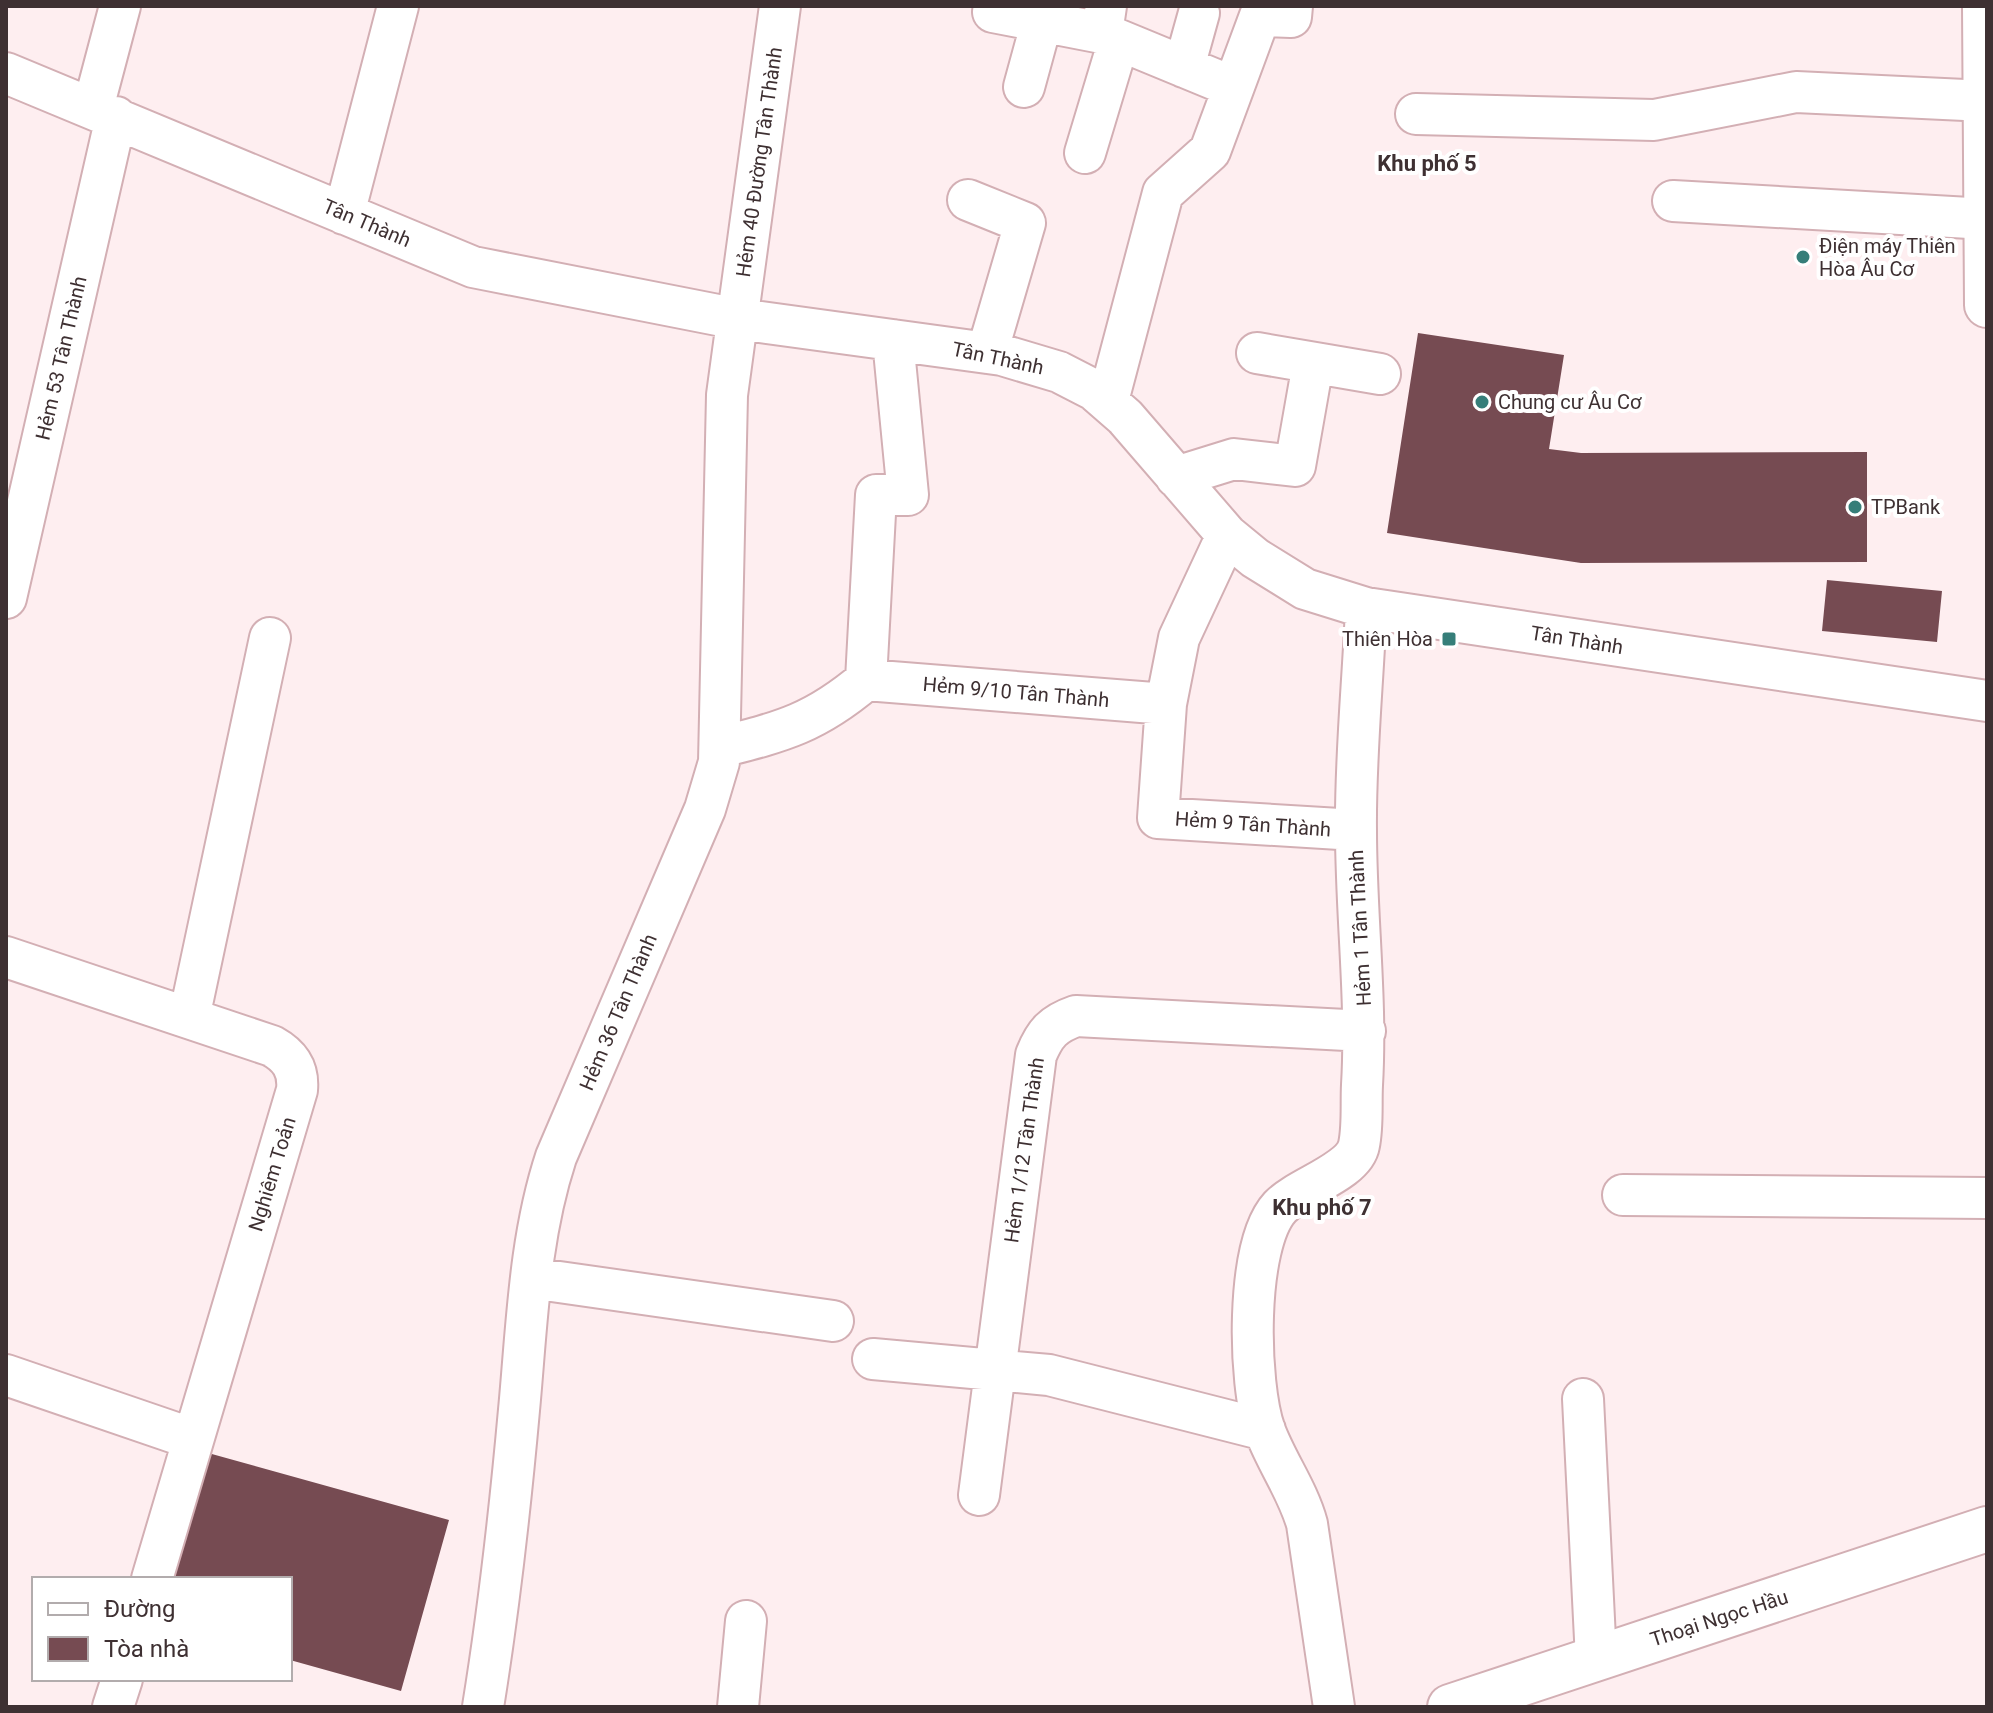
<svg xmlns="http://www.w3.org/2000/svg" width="1993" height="1713" font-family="Roboto,sans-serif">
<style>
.building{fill:#764b52}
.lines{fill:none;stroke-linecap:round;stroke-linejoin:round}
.minor-casing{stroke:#d3afb4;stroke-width:44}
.major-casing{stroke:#d3afb4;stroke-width:48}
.minor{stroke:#fff;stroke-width:40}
.major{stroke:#fff;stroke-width:44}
.poi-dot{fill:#367e79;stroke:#fff;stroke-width:3}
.labels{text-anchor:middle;stroke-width:8;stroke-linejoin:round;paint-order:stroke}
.street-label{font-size:20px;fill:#3e3032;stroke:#fff}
.poi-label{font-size:20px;fill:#3e3032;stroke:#fff;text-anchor:start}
.neighbourhood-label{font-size:22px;font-weight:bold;fill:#3e3032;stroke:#fff}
</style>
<rect width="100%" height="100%" fill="#feeef0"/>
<path class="building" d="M1418 333 1564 355 1549 449 1581 453 1867 452V562L1581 563 1387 533Z
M1827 580 1942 591 1937 642 1822 631Z
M201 1451 449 1520 401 1691 290 1660V1579H166Z"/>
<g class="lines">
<g class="minor-casing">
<path id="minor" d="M994 6 993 12 1102 33
M1106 6 1102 33 1233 87
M1184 67 1199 13
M6 73 473 267 738 319 1002 355 1059 372 1094 390 1125 417 1227 535 1255 558 1305 589 1366 608 1987 701
M1024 87 1042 21
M93 108 120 6
M1416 114 1654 120 1796 92 1986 101
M1085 153 1119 40
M968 200 1025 223 987 353
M1673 201 1987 219
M344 214 398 6
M1257 353 1380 374
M1108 401 1163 193 1210 151 1260 16 1291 17 1292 6
M1176 477 1234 459 1295 466 1313 364
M1227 535 1179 638 1166 704 1158 818 1356 830
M6 598 116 117
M866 680 1166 704
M721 747C784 731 815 723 866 680L876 495H908L893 340
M6 957 272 1046C290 1056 299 1069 297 1090L152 1579
M189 1018 270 638
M1623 1195 1987 1198
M531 1278 833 1321
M873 1359 1049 1375 1265 1430
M6 1375 193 1439
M1583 1399 1596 1659
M979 1495 1036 1055C1045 1033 1053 1024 1076 1016L1365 1031
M113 1707 122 1679
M483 1707C499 1608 510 1510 519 1410 527 1325 529 1239 556 1157L705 809 719 762 727 395 780 6
M738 1707 746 1621
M1334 1707 1307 1524C1298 1491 1277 1463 1265 1431 1248 1384 1245 1245 1280 1207 1299 1187 1354 1172 1359 1145 1363 1126 1361 1104 1362 1085 1367 1000 1356 916 1356 831 1355 757 1363 682 1366 608"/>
</g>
<g class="major-casing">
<path id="major" d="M1985 6 1987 305
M1450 1707 1987 1529"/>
</g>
<use href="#minor" class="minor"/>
<use href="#major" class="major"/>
</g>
<g class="poi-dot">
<circle cx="1803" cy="257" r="8"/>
<circle cx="1482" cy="402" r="8"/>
<circle cx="1855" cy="507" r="8"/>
<rect x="1441" y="631" width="16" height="16" rx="4"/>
</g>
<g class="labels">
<g class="street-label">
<text transform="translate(759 162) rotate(-82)" y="7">Hẻm 40 Đường Tân Thành</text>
<text transform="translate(367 223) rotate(23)" y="7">Tân Thành</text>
<text transform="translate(61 358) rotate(-77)" y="7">Hẻm 53 Tân Thành</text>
<text transform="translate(998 358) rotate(12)" y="7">Tân Thành</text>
<text transform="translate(1577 640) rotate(9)" y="7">Tân Thành</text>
<text transform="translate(1016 692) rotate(5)" y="7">Hẻm 9/10 Tân Thành</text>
<text transform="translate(1253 824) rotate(4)" y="7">Hẻm 9 Tân Thành</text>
<text transform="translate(1360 928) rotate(-93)" y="7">Hẻm 1 Tân Thành</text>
<text transform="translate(618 1012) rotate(-67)" y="7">Hẻm 36 Tân Thành</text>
<text transform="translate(1024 1150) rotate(-82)" y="7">Hẻm 1/12 Tân Thành</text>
<text transform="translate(272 1174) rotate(-73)" y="7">Nghiêm Toản</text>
<text transform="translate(1719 1618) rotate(-18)" y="7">Thoại Ngọc Hầu</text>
</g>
<g class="poi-label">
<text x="1819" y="253">Điện máy Thiên<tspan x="1819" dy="23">Hòa Âu Cơ</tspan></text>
<text x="1498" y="409">Chung cư Âu Cơ</text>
<text x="1871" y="514">TPBank</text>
<text x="1433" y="646" text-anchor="end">Thiên Hòa</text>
</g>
<g class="neighbourhood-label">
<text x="1427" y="171">Khu phố 5</text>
<text x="1322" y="1215">Khu phố 7</text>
</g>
</g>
<rect width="1993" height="1713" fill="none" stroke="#3e3032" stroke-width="16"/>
<rect x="32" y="1577" width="260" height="104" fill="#ffffff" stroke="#b2acad" stroke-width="2"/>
<rect x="48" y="1603" width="40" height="12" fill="#ffffff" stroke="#b2acad" stroke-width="2"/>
<text x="104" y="1617" font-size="24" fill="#3e3032">Đường</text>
<rect x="48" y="1637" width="40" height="24" fill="#764b52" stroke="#b2acad" stroke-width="2"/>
<text x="104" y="1657" font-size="24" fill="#3e3032">Tòa nhà</text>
</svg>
